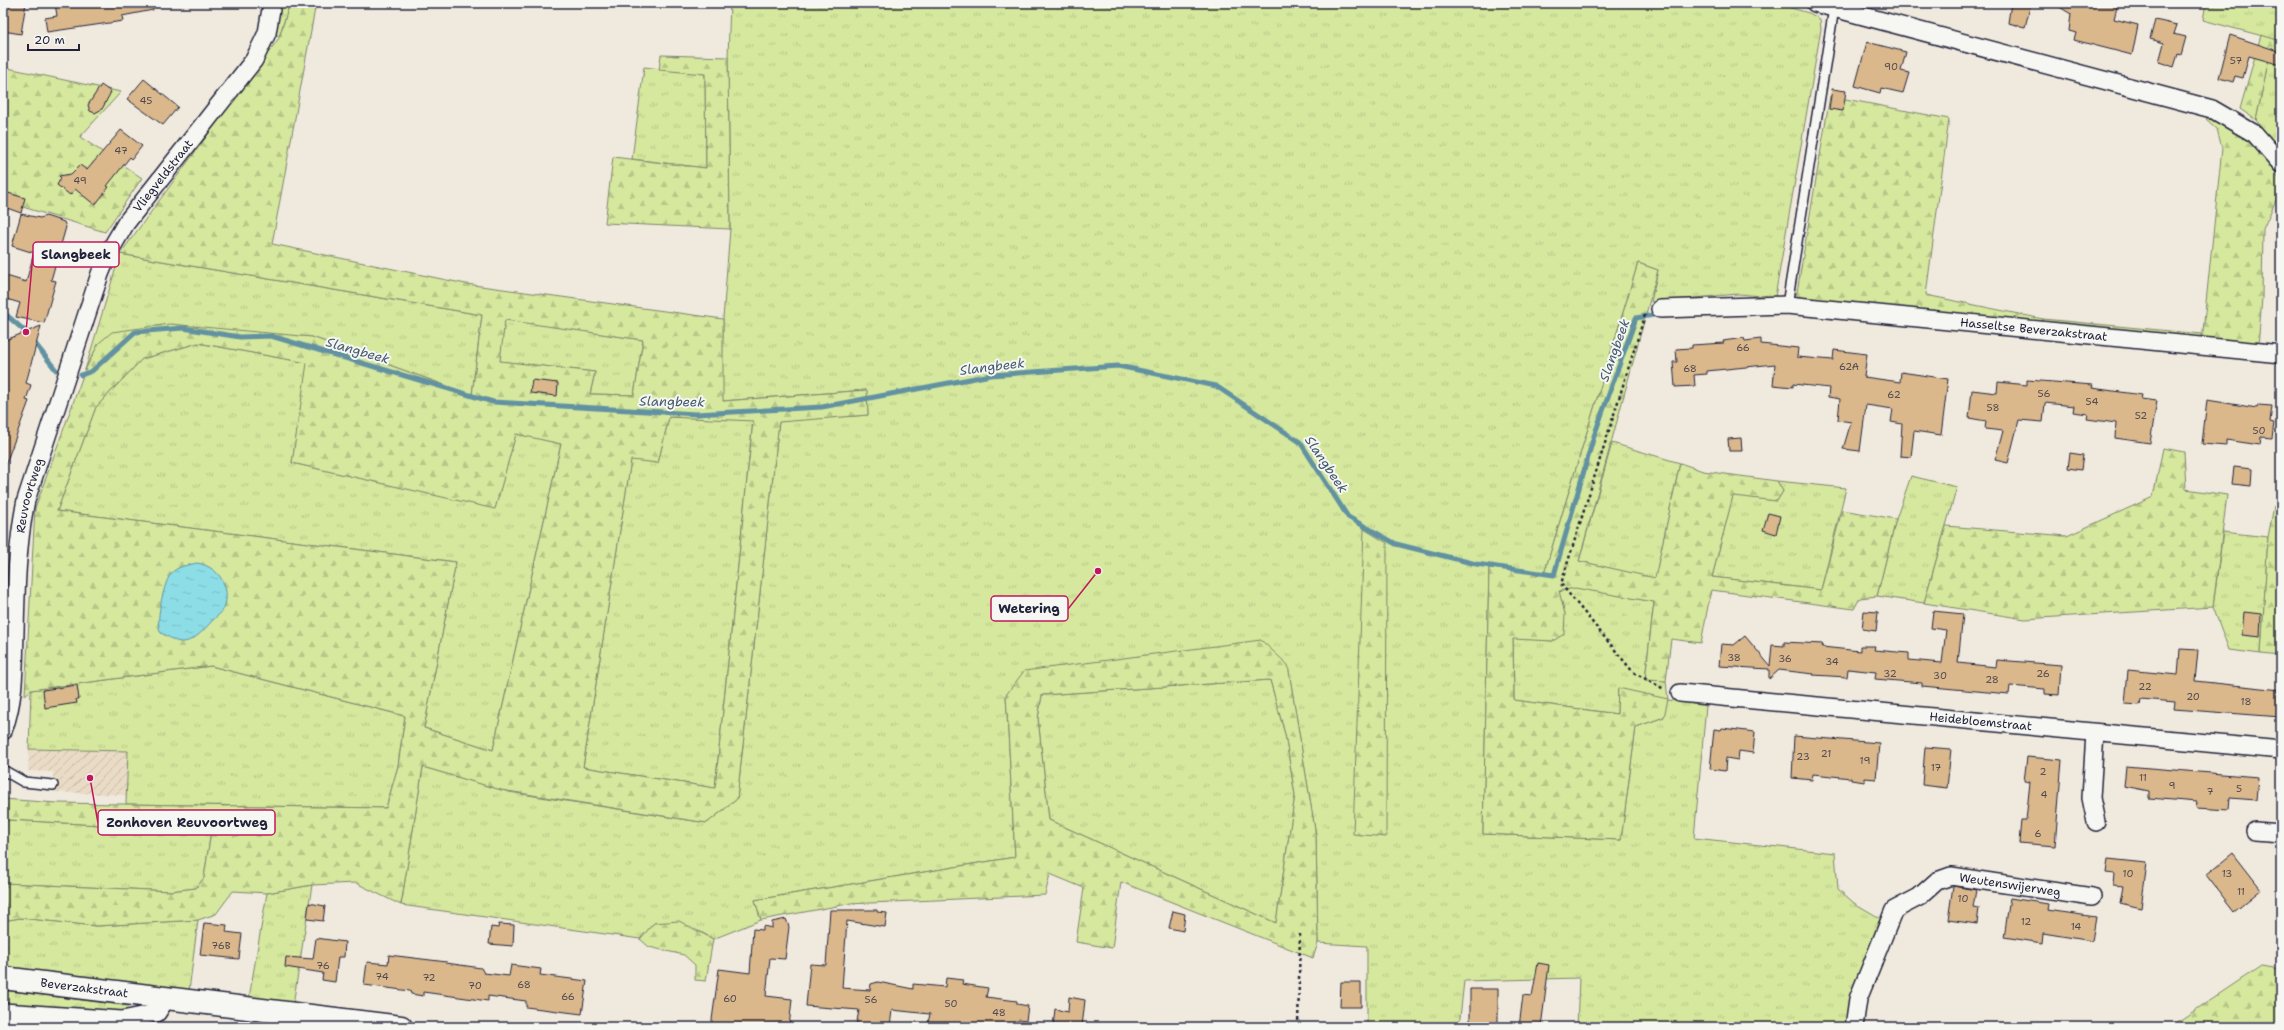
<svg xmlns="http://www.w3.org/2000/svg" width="2284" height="1030" font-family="'Shantell Sans',sans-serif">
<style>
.industrial{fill:url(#industrial-furrows)}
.grass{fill:url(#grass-tufts);stroke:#7c856c}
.forest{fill:url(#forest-firs);stroke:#7c856c;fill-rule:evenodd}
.water{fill:url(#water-ripples);stroke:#6292a2}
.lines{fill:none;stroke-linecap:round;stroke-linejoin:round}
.stream{stroke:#6292a2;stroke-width:5}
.building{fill:#dab88c;stroke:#22223b}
.lane-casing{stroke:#22223b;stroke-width:12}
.street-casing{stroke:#22223b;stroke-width:20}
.secondary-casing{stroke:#22223b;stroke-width:25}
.path{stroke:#22223b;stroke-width:2.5;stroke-dasharray:3 3;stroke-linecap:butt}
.lane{stroke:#f6f6f2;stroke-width:9}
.street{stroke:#f6f6f2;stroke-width:17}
.secondary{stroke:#f6f6f2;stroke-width:22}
.labels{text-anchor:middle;stroke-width:4;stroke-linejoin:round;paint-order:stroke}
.number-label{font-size:10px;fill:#50484f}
.street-label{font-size:12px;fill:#22223b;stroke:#f6f6f2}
.water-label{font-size:13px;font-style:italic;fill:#425a6e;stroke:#f6f6f2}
.leader{fill:none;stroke:#c2185b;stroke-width:1.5}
.callout-dot{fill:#c2185b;stroke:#f6f6f2;stroke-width:1.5}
.callout{fill:#f6f6f2;stroke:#c2185b;stroke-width:1.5}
.callout-label{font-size:13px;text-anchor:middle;font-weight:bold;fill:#22223b}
</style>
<defs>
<pattern id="industrial-furrows" width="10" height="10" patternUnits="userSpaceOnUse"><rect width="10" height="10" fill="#e9dbc5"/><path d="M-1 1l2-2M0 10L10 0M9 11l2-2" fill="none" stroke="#c8bcaa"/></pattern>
<pattern id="grass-tufts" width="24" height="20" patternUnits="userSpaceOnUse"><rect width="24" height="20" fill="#d5e89d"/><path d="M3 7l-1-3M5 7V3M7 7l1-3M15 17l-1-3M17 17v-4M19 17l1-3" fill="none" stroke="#b7c788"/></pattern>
<pattern id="forest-firs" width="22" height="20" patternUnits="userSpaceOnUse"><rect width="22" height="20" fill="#d5e89d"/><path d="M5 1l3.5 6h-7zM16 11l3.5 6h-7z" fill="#b7c788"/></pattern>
<pattern id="water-ripples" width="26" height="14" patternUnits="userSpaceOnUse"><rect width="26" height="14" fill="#8cdde6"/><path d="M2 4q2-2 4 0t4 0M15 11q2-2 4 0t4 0" fill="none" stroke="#78bdc6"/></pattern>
</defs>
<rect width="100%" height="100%" fill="#f0eade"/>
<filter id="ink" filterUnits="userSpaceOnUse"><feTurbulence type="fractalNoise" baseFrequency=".025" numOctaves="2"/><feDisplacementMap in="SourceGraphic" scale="8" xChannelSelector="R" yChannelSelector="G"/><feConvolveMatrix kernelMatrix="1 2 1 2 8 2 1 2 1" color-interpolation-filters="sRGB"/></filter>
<g filter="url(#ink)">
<path class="industrial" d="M29 749 128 751 127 795 53 792V772L28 771Z"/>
<path class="grass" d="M279 3H290L279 37 274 32Z
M730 3H1773L1809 13 1820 19 1821 29 1775 297 1738 294 1651 302 1658 270 1638 263 1544 574 1489 568 1483 834 1621 840 1636 727 1664 717 1618 688 1617 714 1514 700 1513 638 1553 641 1565 614 1559 592 1575 587 1654 602 1645 679 1666 681 1668 700 1706 706 1694 838 1835 853 1838 889 1854 903 1880 918 1859 977 1849 1027H1577L1579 978 1464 981 1459 1027H1367V946L1318 943 1316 836 1288 666 1006 695 1015 857 755 900 761 920 713 939 701 932 654 923 640 939 401 905 423 767 509 792 707 823 737 799 779 421 868 415 866 390 722 401 723 319 730 229 728 57Z
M2206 3H2281V41L2203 20Z
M2270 53 2281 56V154L2256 120Z
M644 67 705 74 706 168 632 159Z
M120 254 482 315 472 395 312 337 99 343 85 370Z
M505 319 643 340 634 395 590 394 595 372 499 361Z
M2043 319 2202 334V341L2042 326Z
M198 343 308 363 292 463 495 508 516 433 561 444 493 750 424 728 456 562 57 511 96 407 142 359Z
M669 417 753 420 715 788 583 767 631 459 658 463Z
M1612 443 1680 463 1655 579 1579 561Z
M1911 476 1957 487 1924 603 1877 596 1896 519Z
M1777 481 1846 488 1821 590 1712 577 1733 495 1777 501 1783 491Z
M2223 532 2268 537 2261 654 2229 650 2213 607Z
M211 666 405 716 398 766 386 808 126 804 128 751 29 749 31 690Z
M1270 680 1285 734 1295 795 1276 923 1049 820 1038 718 1042 695Z
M9 820 211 831 204 878 196 888 171 891 3 883V823Z
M312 885 293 1005 249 998 267 893Z
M20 918 96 926 198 920 189 991 3 967V921Z
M3 990 129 1006 123 1012 3 1004Z"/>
<path class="forest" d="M290 3H316L272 244 466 284 723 319V401L867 390 868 415 779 422 737 799 707 823 501 790 423 767 401 905 356 883 312 885 267 893 233 891 216 914 198 920 96 926 20 918 3 921V883L171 891 196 888 204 878 211 831 9 820 3 823V799L57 803 386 808 398 766 405 716 211 666 31 690 25 695 35 508 85 370 99 343 112 332 170 324 312 337 472 395 482 315 120 254 279 38ZM505 320 643 340 634 395 590 394 595 372 500 361ZM198 343 307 363 292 463 495 509 516 434 561 444 493 750 424 728 456 562 57 511 96 407 142 359ZM669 417 753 421 715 788 583 767 631 460 658 463Z
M2261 35 2281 41V56L2270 53 2256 120 2240 109Z
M661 55 728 57 730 229 605 223 613 157 706 168 705 74 659 70Z
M3 67 121 92 80 137 142 178 105 232 3 201Z
M1830 96 1949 119 1926 295 2043 319 2042 326 1796 298Z
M2213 116 2234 129 2258 150 2281 180V189L2263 229 2262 298 2258 347 2202 341 2222 148 2217 129 2206 119Z
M1638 263 1658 270 1579 561 1655 578 1680 463 1703 471 1777 481 1783 491 1777 501 1733 496 1712 577 1821 590 1842 510 1896 519 1877 596 1860 598 1854 609 1711 590 1701 643 1671 639 1666 681 1645 680 1654 602 1575 588 1559 591 1565 614 1564 634 1553 641 1513 639 1514 700 1617 714 1618 688 1668 699 1664 717 1636 727 1621 840 1483 834 1489 568 1544 574Z
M2163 448 2184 452 2186 489 2227 495 2213 607 2025 619 1924 603 1946 526 2067 536 2153 497Z
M2274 506H2281V656L2261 654 2268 537Z
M1364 529 1387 543 1386 837 1353 834Z
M1261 640 1288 665 1316 836 1318 943 1313 958 1121 882 1112 948 1076 942 1084 888 1050 874 1045 895 848 904 761 920 755 900 1015 857 1006 695 1024 671ZM1270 680 1285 734 1295 795 1276 923 1049 820 1038 718 1042 695Z
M679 921 713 939 706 981 695 980V965L684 955 649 947 640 939 654 923Z
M2261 966 2281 969V1027H2170Z"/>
<path class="water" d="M197 563C218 566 232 587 224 608 222 613 216 617 212 621 202 632 188 649 172 639 169 637 164 635 161 633 154 625 164 583 170 575 176 566 188 565 197 563Z"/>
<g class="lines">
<path class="stream" d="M3 312 26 332 56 370
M81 375 92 371 135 332 183 328 240 337 271 336 493 402 696 414 822 407 991 375 1118 366 1216 386 1300 442 1348 517 1396 544 1476 564 1554 575 1594 436 1636 318 1659 314"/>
</g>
<path class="building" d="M3 3H26L21 34 3 31Z
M55 3H153V10L122 16 123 21 47 32 45 18 57 16Z
M2011 3H2031L2025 27 2008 23Z
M2053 3H2118L2114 19 2138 25 2132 55 2074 40 2076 33 2069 31 2071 14Z
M2155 20 2177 25 2174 34 2186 37 2181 55 2178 54 2174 67 2159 62 2164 43 2150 39Z
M2230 35 2281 52V65L2249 56 2243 78 2235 76 2233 82 2219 78Z
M1867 42 1906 52 1901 71 1909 73 1903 93 1881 88 1880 93 1855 86Z
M144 79 178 107 163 125 127 99Z
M101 85 111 92 102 109 95 113 90 111 88 105Z
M1832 89 1846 91 1843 111 1829 109Z
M121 130 142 146 132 159 130 157 107 186 109 187 95 205 75 189 70 195 57 185 61 178 59 176 71 174 80 165 87 170Z
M8 193 25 198 21 213 4 207Z
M21 214 40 218 46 216 64 222 66 227 51 280 56 281 44 323 16 317 20 303 3 298V275L26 282 34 253 12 246Z
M41 326 26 383 31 385 26 400 29 401 5 466H3V341Z
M1744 338 1745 341 1761 339V344L1798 348 1797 357 1833 360 1834 350 1867 354 1864 377 1900 382 1901 372 1948 379 1941 435 1914 431 1911 457 1900 456 1902 424 1891 422 1893 409 1866 405 1860 451 1843 449 1851 422 1838 420 1840 399 1828 397 1829 388 1793 384V387L1773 385 1775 364 1707 371V374L1694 375 1695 386 1675 387 1673 362H1677L1676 349 1692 348V345L1724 343 1723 341Z
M532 380 558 383 557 396 530 393Z
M2027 380 2093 385 2092 388 2142 395 2141 399 2157 401 2150 443 2115 438 2116 423 2087 419 2088 414 2073 412 2074 406 2045 403 2043 422 2019 420 2008 463 1995 460 2003 431 1985 429 1986 421 1969 418 1972 390 1997 393 1998 382 2027 385Z
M2207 400 2257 408 2258 405 2272 406 2270 422 2274 423 2272 438 2261 437 2260 445 2226 440V446L2202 444Z
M1741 438 1742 451H1729L1728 439Z
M2070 453 2083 455 2081 470 2068 468Z
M2234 467 2252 469 2251 486 2232 484Z
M1768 513 1780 516 1776 534 1763 530Z
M1864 611 1878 612 1876 631 1862 629Z
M1933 611 1963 614 1958 663 1996 667 1997 660 2061 665 2059 695 2045 694V689L2010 686 2009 694 1922 686V683L1875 679 1876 672 1848 669 1847 677 1813 675 1814 674 1779 670 1769 679V669L1719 666 1721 644 1734 645 1745 636 1770 666 1772 645 1784 646V642L1823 644 1822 647 1860 651V646H1875L1874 650 1909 653V660L1942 663 1946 630 1931 628Z
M2244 612 2261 614 2260 637 2242 635Z
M2180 649 2198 650 2195 681 2281 690V717L2174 709 2175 702 2141 699 2140 705 2125 704 2128 670 2178 675Z
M77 685 79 699H76L77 703 45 708 43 690Z
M1722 728 1755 732 1753 753 1739 751 1738 760 1726 758 1725 771 1710 769 1714 729 1721 730Z
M1794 736 1879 743 1876 779 1865 778V782L1851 780V778L1813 774 1812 780 1792 778Z
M1925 747 1951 749 1947 788 1922 785Z
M2027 757 2062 760 2055 846 2019 843 2021 820H2026L2030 782 2024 781Z
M2126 766 2258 777 2256 800 2230 798 2229 810 2196 808 2197 802 2149 798V791L2124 786Z
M2233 853 2261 889 2234 911 2206 875Z
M2108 859 2147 863 2141 908 2120 903 2123 886 2113 885 2114 874 2106 873Z
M1953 886 1976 890 1973 907 1979 908 1977 924 1948 920Z
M2010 898 2048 904 2047 910 2096 917 2092 941 2043 933 2042 943 2004 937Z
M309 903 325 906 323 921 307 919Z
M830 910H877V912L887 913 885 927 847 921 842 988 870 990 871 984 878 982 913 989V984L945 987 946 978 963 980 962 984 988 988 986 997 1017 1001V1004L1028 1006 1026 1021 1019 1020 1006 1027H927L930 1014 892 1010 890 1027H856L859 1010 806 1006 810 964 826 965Z
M1173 911 1185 914 1183 931 1169 928Z
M786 919 789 927 785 959 770 958 766 996 792 999 789 1027H711L719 969 750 973 753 929 763 930V926L772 928V922Z
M204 923 227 925 226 932 242 934 239 959 200 955Z
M499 924 514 925 513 946 489 944 491 927 498 928Z
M316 938 345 942 344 957H338L335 982 322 980 323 973 285 967 286 957 313 959Z
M389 955 447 962 446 963 481 968 484 973 509 976 511 965 541 969 540 975 587 981 582 1014 526 1007V1001L488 996V1001L423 992V996L411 994 410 991 364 985 367 962 388 964Z
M1538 963 1549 965 1541 1027H1519L1523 995 1532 996Z
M1341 982H1361V1007H1340Z
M1470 989H1498V1027H1470Z
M1069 997 1085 1000 1082 1027H1053L1055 1009 1068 1012Z"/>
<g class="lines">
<g class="lane-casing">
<path id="lane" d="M1787 305 1834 8
M3 770 24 782 53 785"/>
</g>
<g class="street-casing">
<g id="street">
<path d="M1815 3 2212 109 2255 134 2281 164"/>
<path id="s1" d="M1660 309 1787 305 2281 354"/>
<path id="s2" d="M1680 693 2281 750"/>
<path id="s3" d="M3 731C15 699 14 665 15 631 16 587 17 544 26 500L100 274 109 252 126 223 254 60 267 33 272 3"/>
<path d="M2095 733 2091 798 2096 822"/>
<path d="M2255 831 2281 833"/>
<path d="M3 1012 122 1020 157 1013 166 999"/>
<path id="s4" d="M1854 1027 1858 999 1894 910 1919 897 1937 881 1951 876 2092 897"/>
</g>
</g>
<g class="secondary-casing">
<g id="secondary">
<path id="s5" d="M3 978 401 1027"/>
</g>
</g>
<path class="path" d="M1645 315 1561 584 1633 672 1664 689
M1298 1027 1300 932"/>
<use href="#lane" class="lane"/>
<use href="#street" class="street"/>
<use href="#secondary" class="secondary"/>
</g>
</g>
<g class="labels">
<g class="number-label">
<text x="2236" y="64">57</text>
<text x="1891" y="70">90</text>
<text x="146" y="104">45</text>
<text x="121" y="154">47</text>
<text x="80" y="184">49</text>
<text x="1743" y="351">66</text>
<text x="1849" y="370">62A</text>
<text x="1690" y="372">68</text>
<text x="2044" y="397">56</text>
<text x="1894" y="398">62</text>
<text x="2092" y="405">54</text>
<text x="1993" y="411">58</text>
<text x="2141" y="419">52</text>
<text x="2259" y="434">50</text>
<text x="1734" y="661">38</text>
<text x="1785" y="662">36</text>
<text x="1832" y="665">34</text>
<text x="1890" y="677">32</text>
<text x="2043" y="677">26</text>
<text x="1940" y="679">30</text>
<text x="1992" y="683">28</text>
<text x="2145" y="690">22</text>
<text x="2193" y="700">20</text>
<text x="2246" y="705">18</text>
<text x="1826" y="757">21</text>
<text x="1803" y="760">23</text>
<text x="1865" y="764">19</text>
<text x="1936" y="771">17</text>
<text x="2043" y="775">2</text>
<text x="2143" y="781">11</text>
<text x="2172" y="789">9</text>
<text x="2239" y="792">5</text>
<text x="2210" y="795">7</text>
<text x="2044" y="798">4</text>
<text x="2038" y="837">6</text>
<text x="2128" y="877">10</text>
<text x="2227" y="877">13</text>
<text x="2241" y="895">11</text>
<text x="1963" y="902">10</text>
<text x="2026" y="925">12</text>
<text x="2076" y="930">14</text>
<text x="221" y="949">76B</text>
<text x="323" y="969">76</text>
<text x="382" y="980">74</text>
<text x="429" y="981">72</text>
<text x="524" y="988">68</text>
<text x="475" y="989">70</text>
<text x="568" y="1000">66</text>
<text x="730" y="1002">60</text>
<text x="871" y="1003">56</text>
<text x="951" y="1007">50</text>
<text x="999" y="1016">48</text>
</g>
<g class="street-label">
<text dy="4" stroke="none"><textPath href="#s3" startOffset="588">Vliegveldstraat</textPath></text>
<text dy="4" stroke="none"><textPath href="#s1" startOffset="375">Hasseltse Beverzakstraat</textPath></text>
<text dy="4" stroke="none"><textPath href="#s3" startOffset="238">Reuvoortweg</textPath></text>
<text dy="4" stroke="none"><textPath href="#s2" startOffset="302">Heidebloemstraat</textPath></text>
<text dy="4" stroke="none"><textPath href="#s4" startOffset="251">Weutenswijerweg</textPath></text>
<text dy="4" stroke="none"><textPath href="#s5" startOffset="82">Beverzakstraat</textPath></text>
</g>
<g class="water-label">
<text transform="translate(358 350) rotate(16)" y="5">Slangbeek</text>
<text transform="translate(1614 350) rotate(-70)" y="5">Slangbeek</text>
<text transform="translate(992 366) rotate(-7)" y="5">Slangbeek</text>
<text transform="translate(672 401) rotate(1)" y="5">Slangbeek</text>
<text transform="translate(1327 464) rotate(56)" y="5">Slangbeek</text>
</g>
</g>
<path class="leader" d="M26 332L33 254M1098 571L1068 609M90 778L98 823"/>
<g class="callout-dot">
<circle cx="26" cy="332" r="4"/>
<circle cx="1098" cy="571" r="4"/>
<circle cx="90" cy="778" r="4"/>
</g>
<g class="callout">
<rect x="33" y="242" width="86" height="25" rx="4"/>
<rect x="991" y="596" width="77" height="25" rx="4"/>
<rect x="98" y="810" width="177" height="25" rx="4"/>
</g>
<g class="callout-label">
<text x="76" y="259">Slangbeek</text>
<text x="1029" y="613">Wetering</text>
<text x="187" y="827">Zonhoven Reuvoortweg</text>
</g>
<rect width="2284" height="1030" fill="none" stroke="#f6f6f2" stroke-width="16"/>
<rect x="8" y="8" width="2268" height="1014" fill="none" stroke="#22223b" stroke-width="1.5" filter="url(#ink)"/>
<path d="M28 44v6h51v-6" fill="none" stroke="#22223b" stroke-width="2"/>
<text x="34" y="44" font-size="12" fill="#22223b" stroke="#f6f6f2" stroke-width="3" paint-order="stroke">20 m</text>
</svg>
